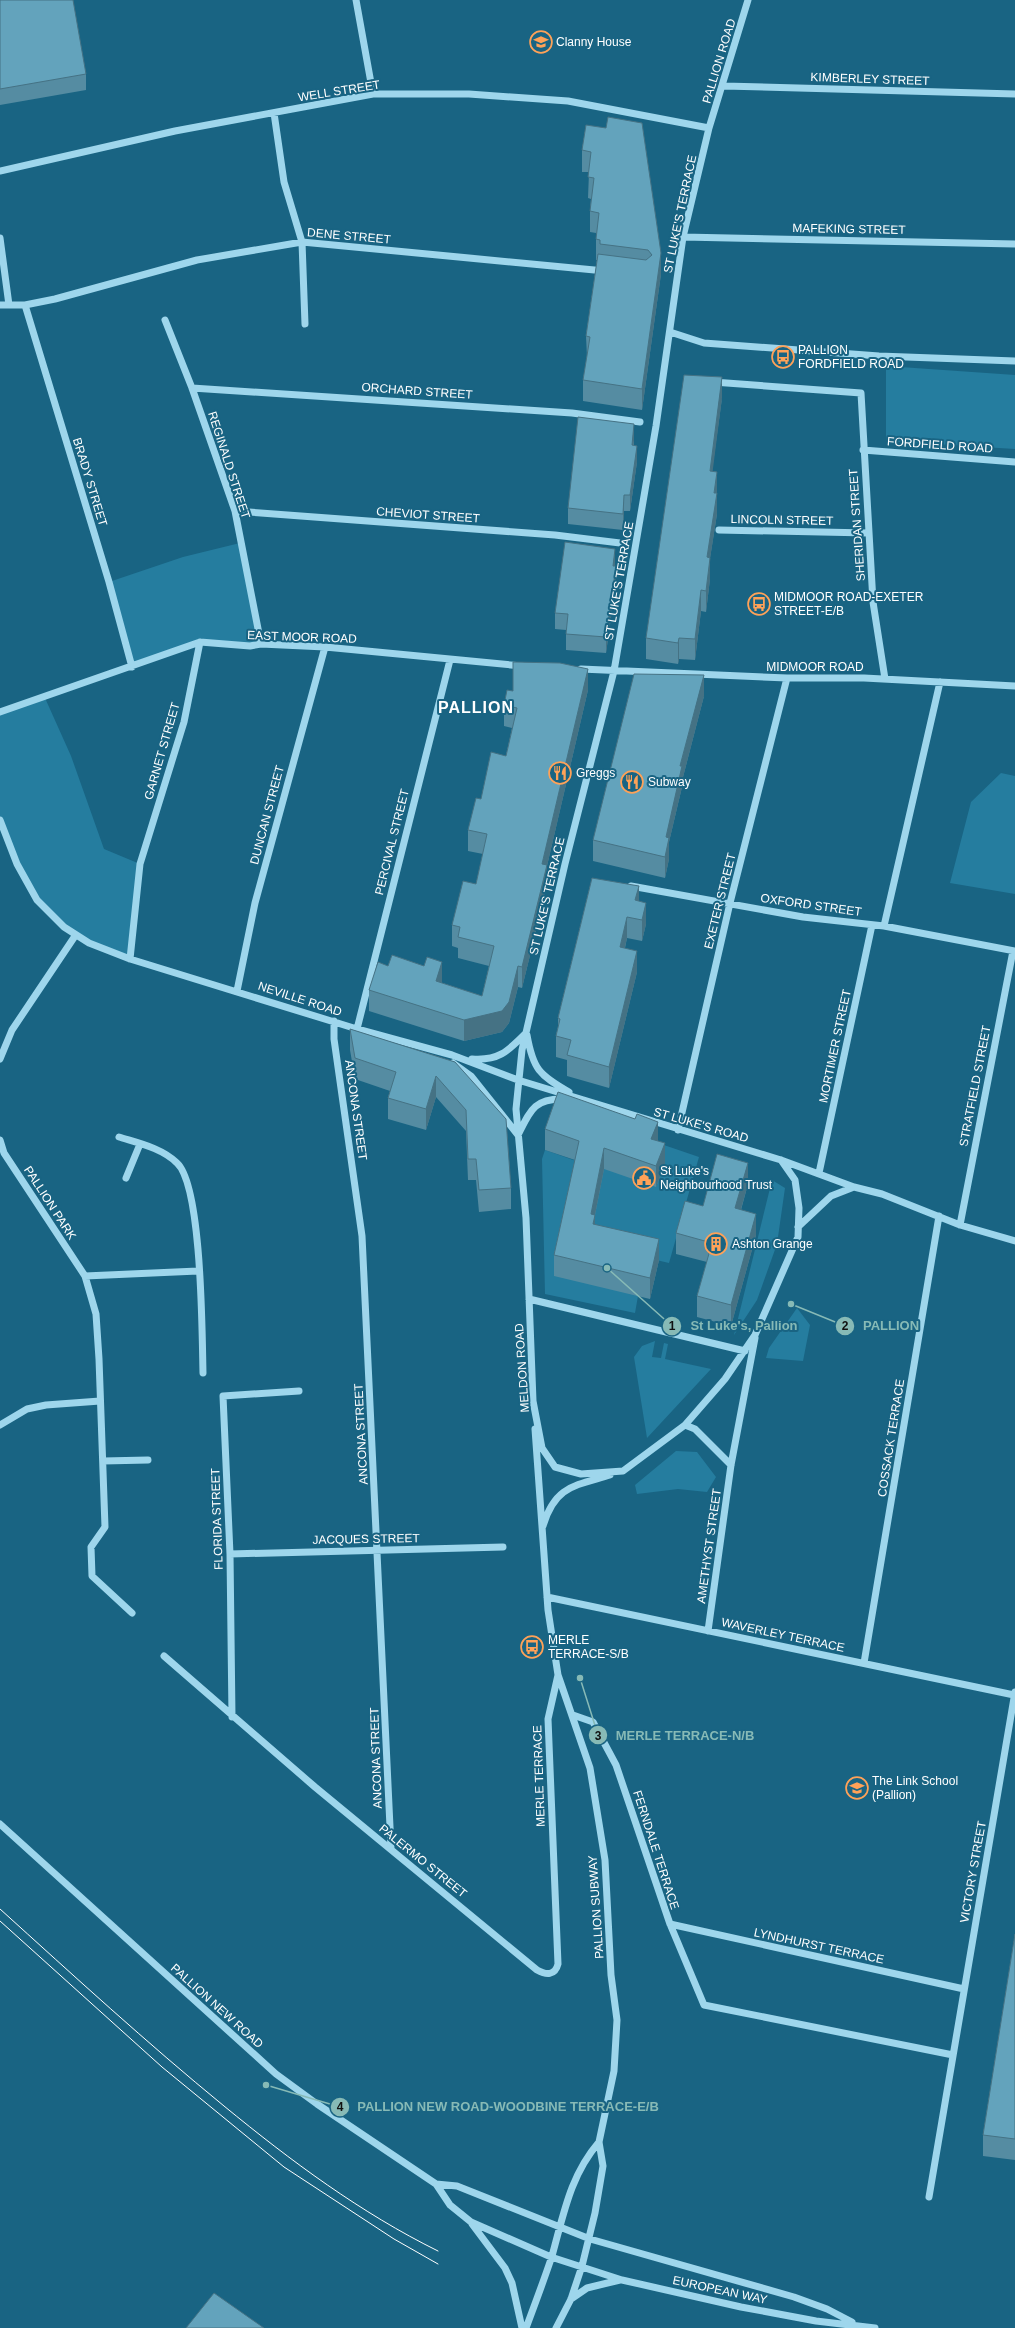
<svg xmlns="http://www.w3.org/2000/svg" width="1015" height="2328" font-family="Arial,sans-serif">
<style>
.green{fill:#257d9f}
.lines{fill:none;stroke-linecap:round;stroke-linejoin:round}
.minor{stroke:#9ed6ec;stroke-width:7}
.tram{stroke:#fff;stroke-width:1}
.wall{fill:#558ca2}
.shaded-wall{fill:#457284}
.building{fill:#63a3bc;stroke:#457284}
.labels{text-anchor:middle;stroke-width:4;stroke-linejoin:round;paint-order:stroke}
.poi-label{font-size:12px;fill:#fff;stroke:#196483;text-anchor:start}
.street-label{font-size:12px;fill:#fff;stroke:#196483}
.district-label{font-size:16px;font-weight:bold;letter-spacing:1px;fill:#fff;stroke:#196483}
.leader{fill:none;stroke:#87bab6;stroke-width:1.5}
.callout-dot{fill:#87bab6;stroke:#196483;stroke-width:1.5}
.mark-label{font-size:12px;text-anchor:middle;font-weight:bold;fill:#111}
.callout-label{font-size:13px;text-anchor:middle;font-weight:bold;fill:#87bab6;stroke:#196483;stroke-width:4;stroke-linejoin:round;paint-order:stroke}
</style>
<rect width="100%" height="100%" fill="#196483"/>
<path class="green" d="M886 366 1015 375V449L886 441Z
M240 543 261 644 200 642 132 667 109 582 183 557Z
M45 698 71 756 104 849 140 864 130 959 75 936 37 900 0 820V712Z
M1001 773 1015 776V894L950 883 971 802Z
M658 1143 699 1157 669 1263 593 1245 589 1214 600 1168Z
M545 1150 579 1162 565 1229 638 1296 635 1313 545 1294 542 1159Z
M772 1180 785 1188 777 1244 757 1300 734 1335Z
M797 1308 810 1325 803 1361 766 1358 769 1348Z
M655 1341 652 1357 661 1358 664 1343 668 1344 665 1359 711 1369 647 1438 634 1357 642 1346Z
M676 1451 697 1452 716 1477 707 1492 678 1489 637 1494 635 1485Z"/>
<g class="lines">
<path class="minor" d="M356 0 373 94
M748 0 709 128 683 237 656 426 614 671 565 864 522 1050 516 1109 526 1218 533 1401 542 1448 555 1467 581 1474 623 1471 685 1425 725 1379 755 1335 798 1237 799 1208 795 1180 781 1160
M724 86 1015 94
M274 113 284 182 302 242 305 324
M0 171 175 131 373 94H469L568 101 709 128
M683 237 1015 244
M0 238 9 305
M0 305H25L55 299 197 260 302 242 605 271
M25 305 109 582 132 667
M165 320 192 388 235 511 261 644
M670 332 704 343 879 356 1015 361
M713 382 861 393 873 602 885 679
M192 388 572 413 640 422
M863 450 1015 462
M235 511 555 535 620 543
M719 530 868 533
M581 669 787 678H864L1015 686
M0 712 200 642 250 646 261 644 325 647 522 666
M0 820 17 864 37 900 64 927 89 943 130 959 357 1029 452 1055 518 1080 781 1160 854 1187 882 1194 960 1225 1015 1241
M631 886 803 917 884 926 1015 951
M884 926 940 682
M130 959 140 864 184 722 200 642
M237 991 255 903 325 647
M334 1021V1039L362 1236 391 1848
M357 1029 450 660
M527 1035C533 1069 539 1075 569 1092
M0 1059 12 1030 75 936
M472 1059C499 1061 508 1051 526 1033
M453 1063 471 1076 518 1135C530 1111 534 1098 564 1099
M678 1130 730 903 787 678
M119 1137C138 1143 162 1148 177 1163 202 1186 202 1334 203 1373
M0 1140 4 1153 85 1276 96 1314 99 1359 105 1527 91 1547 92 1576 132 1613
M819 1173 872 925
M126 1178 140 1144
M960 1225 1013 951
M798 1227 831 1196 854 1187
M85 1276 198 1271
M529 1299 745 1351
M0 1425 27 1409 46 1405 100 1401
M685 1425 695 1429 731 1465
M103 1461 148 1460
M543 1526C555 1486 574 1486 610 1475
M230 1554 503 1547
M547 1597 1014 1695
M708 1631 731 1465 755 1338
M164 1656 315 1787 537 1970C546 1975 555 1976 558 1964L548 1719 558 1675 548 1610 535 1429
M864 1663 939 1216
M573 1715 593 1722 616 1765 670 1924 704 2005 953 2055
M232 1717 230 1554 223 1396 299 1391
M0 1824 276 2074 317 2104 436 2184 450 2205 471 2222 551 2257 622 2280 741 2307 816 2321 875 2328
M670 1924 964 1989
M436 2184 457 2186 590 2239 794 2297 827 2309 852 2322
M929 2197 1015 1692
M472 2224 505 2268 512 2283 522 2328
M571 2299 587 2288 620 2280
M526 2328C535 2304 544 2280 552 2256 564 2213 570 2176 599 2142
M556 2328 571 2299 582 2266 595 2213 603 2166 599 2142 614 2071 617 2020 611 1975 605 1860 590 1768 558 1675"/>
<path class="tram" d="M0 1909C74 1976 147 2043 224 2106 291 2161 361 2213 438 2251
M0 1921 162 2067 284 2167 394 2239 438 2264"/>
</g>
<path class="wall" d="M0 0 86 74V90L0 105Z
M586 125 661 274 642 410 583 401V380L587 357 586 336 597 260H596V233L590 232V211L591 199 588 198 589 172H582V150Z
M722 398 712 471 717 472V514L710 558V579L706 612 701 611 695 660 679 659 678 664 646 659V638Z
M634 440V445L637 462 630 511H624L623 530 568 524V508Z
M615 566 616 582 606 653 566 650V630L555 629V613Z
M588 690 547 866V886L522 988 518 987 509 1023 502 1032 464 1041 369 1011V990L388 966H424L442 983 482 996 489 966 458 958V948L452 946V925L476 884 483 854 468 851V830L481 799 506 756 512 728 504 726V705L513 691Z
M704 696 682 781V787L669 842V859L665 878 593 861V840Z
M592 878 639 901 646 924 642 941 627 938 625 948 637 972 609 1088 567 1076V1060L556 1057V1036L558 1027V1018Z
M350 1029 455 1062 511 1188V1209L479 1212 476 1180H468L466 1131 436 1097 426 1130 388 1119V1098L390 1091 355 1079 350 1050Z
M545 1129 658 1141 665 1164 656 1187 604 1169 595 1215V1224L659 1260 650 1299 554 1276V1255L575 1160 545 1150Z
M748 1184 741 1210 756 1235 731 1326 697 1317V1296L707 1262 676 1254V1233L703 1206Z
M1015 1934V2160L983 2156V2135Z"/>
<path class="shaded-wall" d="M661 253V274L642 410V389Z
M722 377V398L710 492V471Z
M634 424V440L632 461V445Z
M637 446V462L630 511V495Z
M717 472V514L707 578V557L714 493Z
M624 495V511L623 530V514Z
M615 549V565L613 582V566Z
M710 558V579L706 612V591Z
M616 566V582L606 653V637Z
M701 590V611L695 660V639Z
M679 638V659L678 664V643Z
M588 669V690L547 866V886L522 988V967L542 864Z
M704 675V696L682 781V787L669 842V859L665 878V857L666 837 680 766Z
M639 886V907L635 900Z
M646 903V924L642 941V920Z
M627 917V938L620 968V947Z
M637 951V972L609 1088V1067Z
M442 962V983L436 981Z
M518 966V987L509 1023 502 1032 464 1041V1020Z
M436 1076V1097L426 1130V1109Z
M658 1122V1143L651 1139Z
M665 1143V1164L656 1187V1166Z
M604 1148V1169L591 1235V1214Z
M748 1163V1184L735 1230V1208Z
M756 1214V1235L731 1326V1305Z
M595 1215V1236L593 1224Z
M659 1239V1260L650 1299V1278Z"/>
<path class="building" d="M0 0H73L86 74 0 89Z
M608 117 642 123 661 253 642 389 583 380 590 337 586 336 598 254 646 260 652 255 648 250 600 244V240L596 239 599 213 590 211 594 178 588 177 591 152 582 150 586 125 606 128Z
M684 375 722 377 710 471 717 472 714 493H717L707 557 710 558 706 591 701 590 695 639 679 638 678 643 646 638Z
M578 417 634 424 632 445 637 446 630 495H624L623 514 568 508Z
M565 542 615 549 613 566H616L606 637 566 634 568 614 555 613Z
M513 662 560 663 588 669 542 864 547 865 522 967 518 966 509 1002 502 1011 464 1020 369 990 378 962 388 966 392 955 424 966 427 957 442 962 436 981 482 996 494 946 458 937 460 927 452 925 463 881 476 884 487 834 468 830 476 798 481 799 491 752 506 756 517 708 504 705 507 690 513 691Z
M634 674 704 675 680 766H682L666 837 669 838 665 857 593 840Z
M592 878 639 886 635 900 646 903 642 920 627 917 620 947 637 951 609 1067 567 1055 571 1040 556 1036 560 1019 558 1018Z
M350 1029 455 1062 506 1119 511 1188 479 1190 476 1159H468L466 1110 436 1076 426 1109 388 1098 396 1072 355 1058Z
M558 1092 635 1119 637 1114 658 1122 651 1139 665 1143 656 1166 604 1148 591 1214 595 1215 593 1224 659 1239 650 1278 554 1255 579 1141 545 1129Z
M717 1154 748 1163 735 1208 756 1214 731 1305 697 1296 712 1243 676 1233 685 1201 703 1206Z
M1015 1934V2139L983 2135Z
M214 2293 264 2328H186Z"/>
<defs>
<g id="university-ring" transform="scale(1.15)"><circle r="9.5" fill="#196483" stroke="#ffa258" stroke-width="1.5"/><path d="M0-5L7-2L0 1L-7-2ZM-4 1L0 2.5L4 1V4Q0 6-4 4Z" fill="#ffa258"/></g>
<g id="bus-ring" transform="scale(1.15)"><circle r="9.5" fill="#196483" stroke="#ffa258" stroke-width="1.5"/><path d="M-5-6H5V4H4V6H2V4H-2V6H-4V4H-5ZM-3.5-4V0h7V-4ZM-3.5 1.2v1.5H-2V1.2ZM2 1.2v1.5H3.5V1.2Z" fill="#ffa258"/></g>
<g id="restaurant-ring" transform="scale(1.15)"><circle r="9.5" fill="#196483" stroke="#ffa258" stroke-width="1.5"/><path d="M-5-6h1v4h1v-4h1v4h1v-4h1v5L-1.5 .5V6h-2V.5L-5-1ZM5-6V6H3V1.5H1.5Q1.5-4 5-6Z" fill="#ffa258"/></g>
<g id="civic-ring" transform="scale(1.15)"><circle r="9.5" fill="#196483" stroke="#ffa258" stroke-width="1.5"/><path d="M-.6-6.5H3V-4.5H.6V-3L4-1V1h2V6H-6V1h2V-1L-.6-3ZM-1.2 2.5V6h2.4V2.5Z" fill="#ffa258"/></g>
<g id="building-ring" transform="scale(1.15)"><circle r="9.5" fill="#196483" stroke="#ffa258" stroke-width="1.5"/><path d="M-4-6H4V6H1V3H-1V6H-4ZM-2.5-4.3h1.7v1.8h-1.7ZM.8-4.3h1.7v1.8H.8ZM-2.5-1h1.7V.8h-1.7ZM.8-1h1.7V.8H.8Z" fill="#ffa258"/></g>
<g id="school-ring" transform="scale(1.15)"><circle r="9.5" fill="#196483" stroke="#ffa258" stroke-width="1.5"/><path d="M0-5L7-2L0 1L-7-2ZM-4 1L0 2.5L4 1V4Q0 6-4 4Z" fill="#ffa258"/></g>
</defs>
<g fill-rule="evenodd">
<use href="#university-ring" x="541" y="42"/>
<use href="#bus-ring" x="783" y="357"/>
<use href="#bus-ring" x="759" y="604"/>
<use href="#restaurant-ring" x="560" y="773"/>
<use href="#restaurant-ring" x="632" y="782"/>
<use href="#civic-ring" x="644" y="1178"/>
<use href="#building-ring" x="716" y="1244"/>
<use href="#bus-ring" x="532" y="1647"/>
<use href="#school-ring" x="857" y="1788"/>
</g>
<g class="labels">
<g class="poi-label">
<text x="556" y="46">Clanny House</text>
<text x="798" y="354">PALLION<tspan x="798" dy="14">FORDFIELD ROAD</tspan></text>
<text x="774" y="601">MIDMOOR ROAD-EXETER<tspan x="774" dy="14">STREET-E/B</tspan></text>
<text x="576" y="777">Greggs</text>
<text x="648" y="786">Subway</text>
<text x="660" y="1175">St Luke's<tspan x="660" dy="14">Neighbourhood Trust</tspan></text>
<text x="732" y="1248">Ashton Grange</text>
<text x="548" y="1644">MERLE<tspan x="548" dy="14">TERRACE-S/B</tspan></text>
<text x="872" y="1785">The Link School<tspan x="872" dy="14">(Pallion)</tspan></text>
</g>
<g class="street-label">
<text transform="translate(719 61) rotate(-73)" y="4">PALLION ROAD</text>
<text transform="translate(870 79) rotate(2)" y="4">KIMBERLEY STREET</text>
<text transform="translate(339 91) rotate(-9)" y="4">WELL STREET</text>
<text transform="translate(680 214) rotate(-78)" y="4">ST LUKE'S TERRACE</text>
<text transform="translate(849 229) rotate(1)" y="4">MAFEKING STREET</text>
<text transform="translate(349 236) rotate(5)" y="4">DENE STREET</text>
<text transform="translate(417 391) rotate(4)" y="4">ORCHARD STREET</text>
<text transform="translate(940 445) rotate(4)" y="4">FORDFIELD ROAD</text>
<text transform="translate(229 465) rotate(72)" y="4">REGINALD STREET</text>
<text transform="translate(90 482) rotate(73)" y="4">BRADY STREET</text>
<text transform="translate(428 515) rotate(4)" y="4">CHEVIOT STREET</text>
<text transform="translate(782 520) rotate(1)" y="4">LINCOLN STREET</text>
<text transform="translate(857 525) rotate(-94)" y="4">SHERIDAN STREET</text>
<text transform="translate(619 581) rotate(-80)" y="4">ST LUKE'S TERRACE</text>
<text transform="translate(302 637) rotate(2)" y="4">EAST MOOR ROAD</text>
<text x="815" y="671">MIDMOOR ROAD</text>
<text transform="translate(162 751) rotate(-74)" y="4">GARNET STREET</text>
<text transform="translate(267 815) rotate(-75)" y="4">DUNCAN STREET</text>
<text transform="translate(392 842) rotate(-76)" y="4">PERCIVAL STREET</text>
<text transform="translate(547 896) rotate(-77)" y="4">ST LUKE'S TERRACE</text>
<text transform="translate(720 901) rotate(-76)" y="4">EXETER STREET</text>
<text transform="translate(811 905) rotate(8)" y="4">OXFORD STREET</text>
<text transform="translate(300 999) rotate(18)" y="4">NEVILLE ROAD</text>
<text transform="translate(835 1046) rotate(-78)" y="4">MORTIMER STREET</text>
<text transform="translate(975 1086) rotate(-79)" y="4">STRATFIELD STREET</text>
<text transform="translate(356 1110) rotate(82)" y="4">ANCONA STREET</text>
<text transform="translate(701 1125) rotate(16)" y="4">ST LUKE'S ROAD</text>
<text transform="translate(50 1203) rotate(57)" y="4">PALLION PARK</text>
<text transform="translate(522 1368) rotate(-94)" y="4">MELDON ROAD</text>
<text transform="translate(361 1434) rotate(-93)" y="4">ANCONA STREET</text>
<text transform="translate(891 1438) rotate(-81)" y="4">COSSACK TERRACE</text>
<text transform="translate(217 1519) rotate(-92)" y="4">FLORIDA STREET</text>
<text transform="translate(366 1539) rotate(-1)" y="4">JACQUES STREET</text>
<text transform="translate(709 1546) rotate(-82)" y="4">AMETHYST STREET</text>
<text transform="translate(783 1635) rotate(12)" y="4">WAVERLEY TERRACE</text>
<text transform="translate(376 1758) rotate(-92)" y="4">ANCONA STREET</text>
<text transform="translate(539 1776) rotate(-92)" y="4">MERLE TERRACE</text>
<text transform="translate(656 1850) rotate(72)" y="4">FERNDALE TERRACE</text>
<text transform="translate(423 1861) rotate(39)" y="4">PALERMO STREET</text>
<text transform="translate(973 1872) rotate(-80)" y="4">VICTORY STREET</text>
<text transform="translate(596 1907) rotate(-94)" y="4">PALLION SUBWAY</text>
<text transform="translate(819 1946) rotate(12)" y="4">LYNDHURST TERRACE</text>
<text transform="translate(217 2006) rotate(42)" y="4">PALLION NEW ROAD</text>
<text transform="translate(720 2290) rotate(12)" y="4">EUROPEAN WAY</text>
</g>
<g class="district-label">
<text x="476" y="713">PALLION</text>
</g>
</g>
<path class="leader" d="M607 1268L672 1326M791 1304L845 1326M580 1678L598 1735M266 2085L340 2107"/>
<g class="callout-dot">
<circle cx="607" cy="1268" r="4"/>
<circle cx="791" cy="1304" r="4"/>
<circle cx="580" cy="1678" r="4"/>
<circle cx="266" cy="2085" r="4"/>
<circle cx="672" cy="1326" r="10"/>
<circle cx="845" cy="1326" r="10"/>
<circle cx="598" cy="1735" r="10"/>
<circle cx="340" cy="2107" r="10"/>
</g>
<g class="mark-label">
<text x="672" y="1330">1</text>
<text x="845" y="1330">2</text>
<text x="598" y="1740">3</text>
<text x="340" y="2111">4</text>
</g>
<g class="callout-label">
<text x="744" y="1330">St Luke's, Pallion</text>
<text x="891" y="1330">PALLION</text>
<text x="685" y="1740">MERLE TERRACE-N/B</text>
<text x="508" y="2111">PALLION NEW ROAD-WOODBINE TERRACE-E/B</text>
</g>
</svg>
